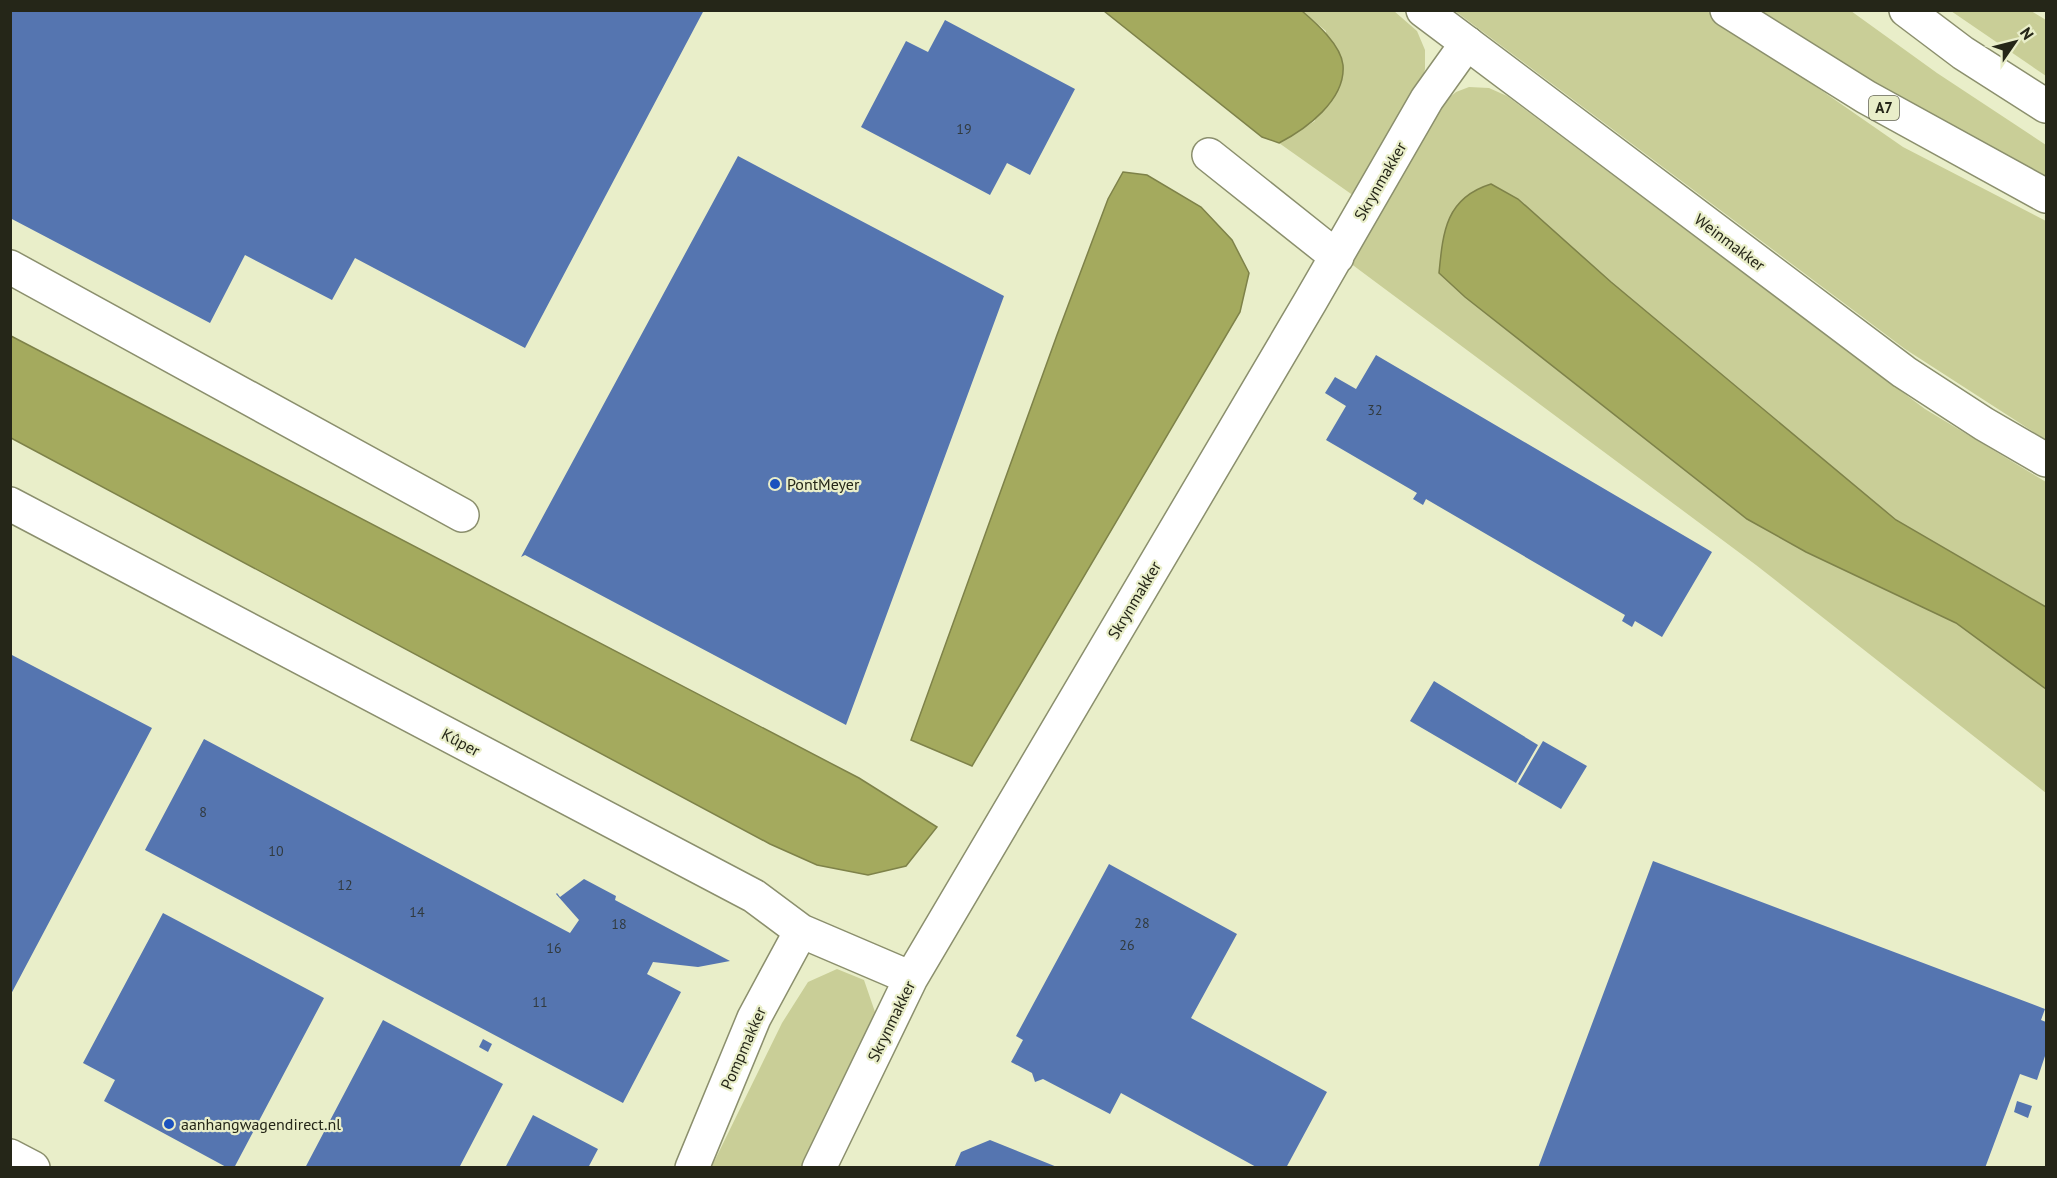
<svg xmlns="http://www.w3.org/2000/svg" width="2057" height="1178" font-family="'PT Sans',sans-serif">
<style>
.green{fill:#c9ce97}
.water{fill:#a4aa5e;stroke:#7e8249;stroke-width:1.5}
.building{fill:#5575b0}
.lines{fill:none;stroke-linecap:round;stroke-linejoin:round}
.minor-casing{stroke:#8b8f6d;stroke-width:36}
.major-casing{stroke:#8b8f6d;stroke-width:36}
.highway-casing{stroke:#8b8f6d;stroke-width:36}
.minor{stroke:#fff;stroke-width:33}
.major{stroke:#fff;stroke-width:33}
.highway{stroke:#fff;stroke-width:33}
.poi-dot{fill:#1b52be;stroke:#e9eec9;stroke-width:2}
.labels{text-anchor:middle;stroke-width:4.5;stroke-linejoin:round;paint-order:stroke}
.number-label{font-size:14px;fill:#313a3e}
.shield{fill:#e9eec9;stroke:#60624d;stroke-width:1.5}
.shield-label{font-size:15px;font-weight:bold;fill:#252618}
.street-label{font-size:16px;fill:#252618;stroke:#e9eec9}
.poi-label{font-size:16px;fill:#252618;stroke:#e9eec9;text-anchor:start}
</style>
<rect width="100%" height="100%" fill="#e9eec9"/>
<path class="green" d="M1302 11H1394L1417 31 1425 50V69L1423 77 1354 196 1279 143 1315 121 1326 31Z
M1455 11H1707L1903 147 2046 221V440L1905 349Z
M1750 11H1851L1937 73 2046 145V188Z
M1951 11H2031L2046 20V76Z
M1469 87 1489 88 1507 96 1925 409 2046 482V607L1896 520 1611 282 1518 199 1440 273 1465 297 1747 519 1806 552 1956 623 2046 689V793L1756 565 1350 263 1443 103 1456 92Z
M837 969 864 980 875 1012 868 1056 808 1167 711 1168 782 1023 808 982Z"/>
<path class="water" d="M1104 11H1302C1316 23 1341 45 1343 65 1346 100 1306 129 1279 143L1262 137Z
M1123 172 1147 175 1201 207 1232 240 1249 273 1240 312 972 766 911 740 1057 335 1108 199Z
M1491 184 1518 199 1611 282 1896 520 2046 607V689L1956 623 1806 552 1747 519 1465 297 1439 273C1443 231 1446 198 1491 184Z
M11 336 859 778 937 827 906 866 868 875 817 865 770 844 11 438Z"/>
<path class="building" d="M10 10H704L525 348 355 258 332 300 245 255 210 323 10 218Z
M945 20 1075 89 1030 175 1007 163 990 195 861 127 906 41 928 52Z
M738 156 1004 296 846 725 525 555 521 557Z
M1376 355 1712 552 1662 637 1635 621 1632 627 1622 621 1625 615 1426 499 1423 505 1413 499 1417 493 1326 440 1346 406 1325 393 1335 377 1356 389Z
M10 654 152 728 10 996Z
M1434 681 1538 745 1516 783 1410 721Z
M204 739 570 933 579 920 556 894 557 893 560 897 584 879 616 896 615 900 730 961 698 967 653 962 647 974 681 992 623 1103 145 850Z
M1543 741 1587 766 1561 809 1518 784Z
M1653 861 2045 1009 2041 1020 2046 1022V1053L2037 1080 2020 1074 1985 1168H1538Z
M1109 864 1237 934 1191 1018 1327 1092 1286 1168H1258L1121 1093 1110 1114 1043 1079 1035 1082 1032 1073 1011 1062 1023 1040 1016 1036Z
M163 913 324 998 234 1168H228L104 1101 115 1080 83 1063Z
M383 1020 503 1084 459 1168H305Z
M483 1039 492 1044 488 1052 479 1047Z
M2017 1101 2032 1106 2028 1118 2014 1112Z
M533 1115 598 1149 588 1168H505Z
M990 1140 1057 1167V1168H954L961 1152Z"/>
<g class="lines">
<g class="minor-casing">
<path id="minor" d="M1209 155 1337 257
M10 267 462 515
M10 504 754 896 801 931 911 978
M10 1156 33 1168
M692 1168 754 1018 801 931
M819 1168 911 978 1310 302 1427 99 1467 43"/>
</g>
<g class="major-casing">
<path id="major" d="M1423 10 1904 372 1984 424 2046 460"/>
</g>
<g class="highway-casing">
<path id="highway" d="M1727 10 1866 97 2046 196
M1906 10 1963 53 2046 106"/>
</g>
<use href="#minor" class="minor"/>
<use href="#major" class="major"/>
<use href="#highway" class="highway"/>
</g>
<g class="poi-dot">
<circle cx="775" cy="484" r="6"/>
<circle cx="169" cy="1124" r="6"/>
</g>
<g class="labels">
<g class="number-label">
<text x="964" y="134">19</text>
<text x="1375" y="415">32</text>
<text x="203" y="817">8</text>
<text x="276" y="856">10</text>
<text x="345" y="890">12</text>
<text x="417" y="917">14</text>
<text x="1142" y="928">28</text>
<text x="619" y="929">18</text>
<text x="1127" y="950">26</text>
<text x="554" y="953">16</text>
<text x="540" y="1007">11</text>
</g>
<rect class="shield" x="1869" y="96" width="30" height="24" rx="4.5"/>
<g class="shield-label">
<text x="1884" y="113">A7</text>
</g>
<g class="street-label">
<text transform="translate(1380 181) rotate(-60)" y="6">Skrynmakker</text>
<text transform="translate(1730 242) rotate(37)" y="6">Weinmakker</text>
<text transform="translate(1134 600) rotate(-59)" y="6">Skrynmakker</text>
<text transform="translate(461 742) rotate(28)" y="6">Kûper</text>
<text transform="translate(891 1021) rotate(-64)" y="6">Skrynmakker</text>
<text transform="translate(743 1048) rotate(-66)" y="6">Pompmakker</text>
</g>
<g class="poi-label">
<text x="787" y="490">PontMeyer</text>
<text x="181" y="1130">aanhangwagendirect.nl</text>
</g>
</g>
<rect width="2057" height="1178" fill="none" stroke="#252618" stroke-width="24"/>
<g transform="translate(2015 42) rotate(55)" stroke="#e9eec9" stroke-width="4.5" paint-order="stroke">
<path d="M0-4.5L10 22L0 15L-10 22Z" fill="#252618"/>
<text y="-9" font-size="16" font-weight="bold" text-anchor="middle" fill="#252618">N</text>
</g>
</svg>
